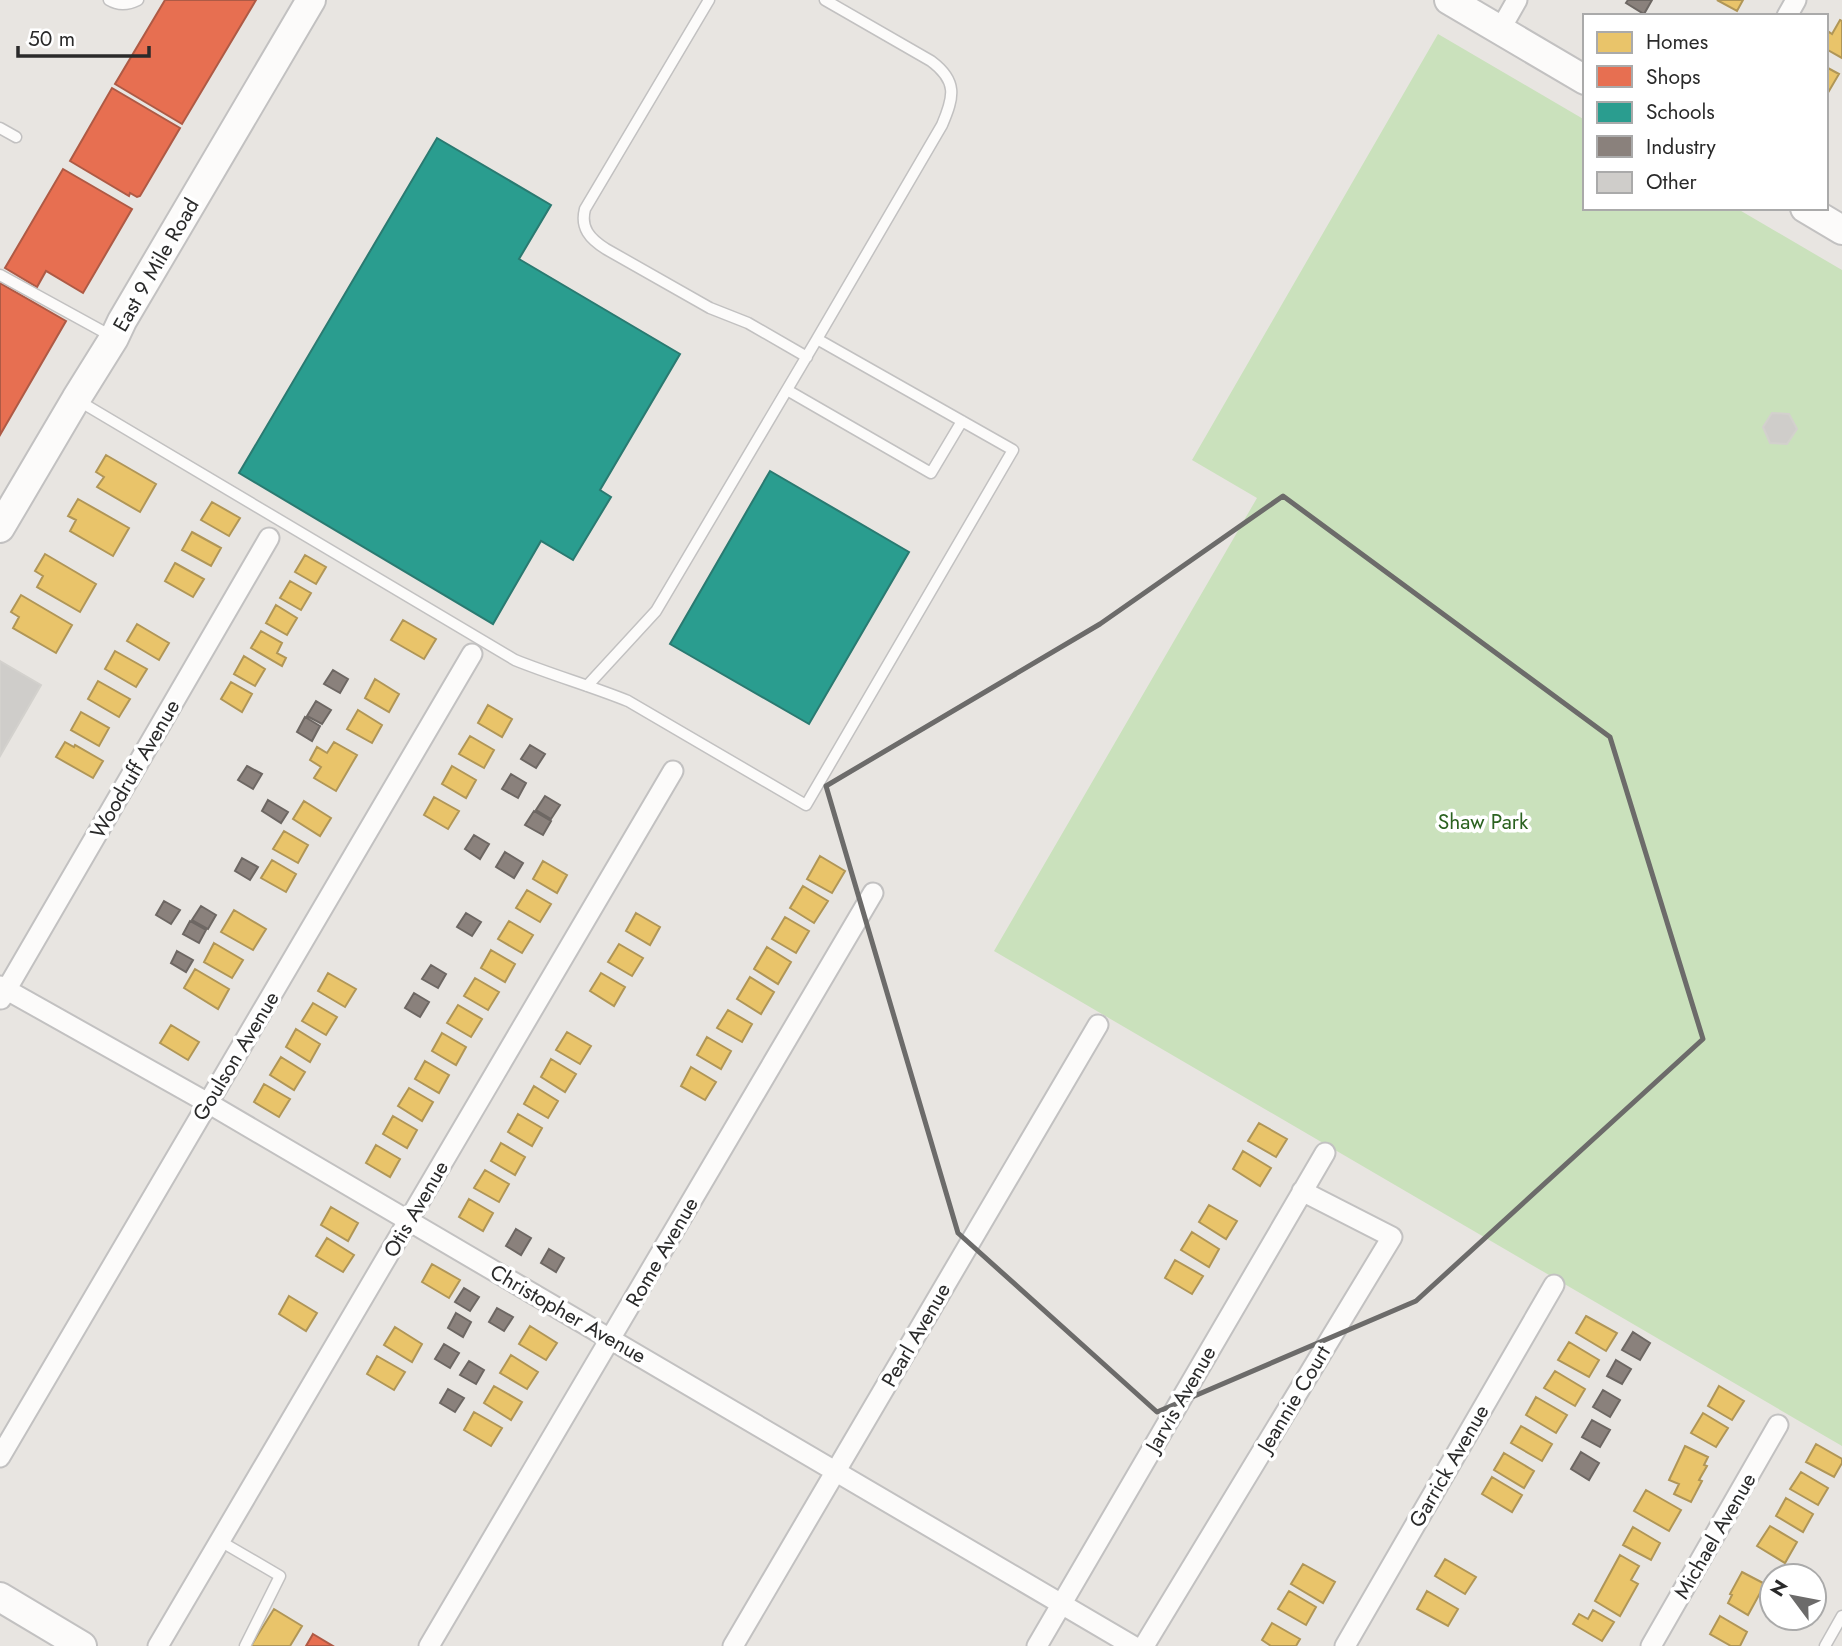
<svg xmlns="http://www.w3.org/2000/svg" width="1842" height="1646" font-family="Jost,sans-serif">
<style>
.green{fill:#cae1bc}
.homes{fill:#e9c46a;stroke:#b09657;stroke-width:2}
.shops{fill:#e76f51;stroke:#ae5a45;stroke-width:2}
.schools{fill:#2a9d8f;stroke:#2a7a71;stroke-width:2}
.industry{fill:#8a817c;stroke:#6d6763;stroke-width:2}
.building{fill:#cfcdca;stroke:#d3d1cd;stroke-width:2}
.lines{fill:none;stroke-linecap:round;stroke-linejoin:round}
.lane-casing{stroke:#c2c1c1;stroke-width:13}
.street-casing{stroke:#c2c1c1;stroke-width:23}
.secondary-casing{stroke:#c2c1c1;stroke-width:32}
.lane{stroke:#fcfbfa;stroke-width:10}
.street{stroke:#fcfbfa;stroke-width:19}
.secondary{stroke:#fcfbfa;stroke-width:28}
.marked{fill:none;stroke:#6c6b6a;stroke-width:5;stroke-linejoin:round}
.labels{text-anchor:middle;stroke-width:7;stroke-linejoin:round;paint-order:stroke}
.street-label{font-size:21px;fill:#2a2a2a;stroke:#fff}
.park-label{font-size:21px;fill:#2b6220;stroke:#fff}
</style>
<rect width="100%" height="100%" fill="#e8e5e1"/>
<path class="green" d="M1438 34 1585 120V208H1736L1842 270V1446L994 951 1257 498 1192 460Z"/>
<path class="homes" d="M1717 0H1743L1737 11Z
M1840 20 1842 21V58L1826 49V37L1829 32 1832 34Z
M1826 67 1839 74 1826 96Z
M106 455 156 484 140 512 97 487 104 477 96 472Z
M78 499 129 528 113 556 70 531 76 520 68 516Z
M212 502 240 518 229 536 201 520Z
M192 532 221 548 211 566 182 550Z
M45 554 96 584 80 612 37 587 43 576 35 571Z
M305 555 326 567 316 584 295 572Z
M175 563 204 579 193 597 165 581Z
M290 581 311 593 301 610 280 598Z
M21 595 72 625 56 653 13 628 19 617 11 612Z
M276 605 297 618 287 635 266 623Z
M403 620 436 639 424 659 391 640Z
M137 624 169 643 159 660 127 641Z
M261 631 282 643 277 653 286 658 282 666 251 648Z
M115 651 147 669 136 687 105 669Z
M244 656 265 669 255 686 234 674Z
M375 679 399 694 389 712 365 698Z
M98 681 130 699 119 717 88 699Z
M231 682 252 694 242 712 221 699Z
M488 705 512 719 502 737 478 723Z
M358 710 382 725 372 743 347 729Z
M81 712 109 728 99 746 71 730Z
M470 736 494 750 484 768 459 754Z
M65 742 74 747 75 745 103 761 93 778 56 757Z
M334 742 357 755 336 791 314 778 321 767 310 760 317 747 327 753Z
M452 766 476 780 466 798 442 784Z
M434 797 459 811 448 829 424 815Z
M304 801 331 818 320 836 293 819Z
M284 831 308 845 298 863 273 849Z
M820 856 845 871 832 893 807 879Z
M272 860 296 874 286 892 261 878Z
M543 861 567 875 557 893 533 879Z
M803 886 828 901 814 923 790 908Z
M527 890 551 904 540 922 516 908Z
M234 910 266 929 253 950 221 932Z
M636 913 660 927 650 945 626 931Z
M785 917 809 931 796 953 772 939Z
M509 921 533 935 522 953 498 939Z
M214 943 243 960 232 978 204 962Z
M619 944 643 958 632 976 608 962Z
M767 947 791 962 778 984 754 969Z
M491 950 515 964 505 982 481 968Z
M195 969 229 989 218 1009 184 988Z
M328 973 356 989 345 1007 318 991Z
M601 973 625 987 614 1006 590 991Z
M750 977 774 992 761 1014 737 999Z
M475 978 499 992 488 1010 464 996Z
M313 1003 337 1017 326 1035 302 1021Z
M458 1005 482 1019 471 1037 447 1023Z
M728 1010 752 1024 742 1042 717 1028Z
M171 1025 199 1042 188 1060 160 1043Z
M296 1029 320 1044 310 1062 286 1047Z
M567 1032 591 1046 580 1064 556 1050Z
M442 1033 466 1047 456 1065 432 1051Z
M707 1037 731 1051 721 1069 697 1055Z
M281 1057 305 1072 294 1090 270 1075Z
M551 1059 576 1074 565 1092 541 1077Z
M425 1061 449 1075 439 1093 415 1079Z
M691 1067 716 1082 705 1100 681 1086Z
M264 1084 290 1099 279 1117 254 1102Z
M534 1086 558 1101 548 1118 524 1104Z
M409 1088 433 1102 422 1121 398 1106Z
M518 1114 542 1128 532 1146 508 1132Z
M393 1116 417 1130 407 1148 383 1134Z
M1259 1123 1287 1139 1276 1157 1248 1141Z
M501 1143 525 1157 515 1175 491 1161Z
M376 1145 400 1159 390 1177 366 1163Z
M1243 1151 1271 1168 1260 1186 1233 1169Z
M485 1170 509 1184 499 1202 474 1188Z
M469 1199 493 1213 483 1231 459 1217Z
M1209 1205 1237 1221 1226 1239 1199 1222Z
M331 1207 358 1223 348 1241 321 1225Z
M1192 1232 1219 1249 1209 1267 1181 1250Z
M327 1238 354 1255 343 1272 316 1256Z
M1175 1260 1203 1276 1192 1294 1165 1278Z
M432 1264 460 1280 449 1298 422 1282Z
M289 1296 317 1313 306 1331 279 1314Z
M1586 1316 1617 1333 1606 1351 1576 1333Z
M530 1326 557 1343 546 1360 519 1344Z
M395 1327 422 1344 412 1362 384 1345Z
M1569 1342 1599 1360 1589 1377 1558 1360Z
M511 1355 538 1372 527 1389 500 1373Z
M377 1356 405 1372 394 1390 367 1374Z
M1555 1371 1585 1389 1575 1406 1544 1388Z
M494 1386 522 1402 511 1420 484 1403Z
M1719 1386 1744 1401 1732 1420 1708 1406Z
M1536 1397 1567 1415 1556 1433 1526 1415Z
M474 1412 502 1428 491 1446 464 1430Z
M1703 1413 1728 1428 1716 1447 1691 1433Z
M1521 1426 1552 1444 1542 1461 1511 1443Z
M1816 1444 1842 1459V1463L1834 1477 1806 1462Z
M1685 1446 1708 1457 1704 1465 1707 1466 1699 1480 1702 1481 1691 1502 1674 1494 1679 1484 1669 1480Z
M1504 1453 1534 1471 1524 1488 1494 1470Z
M1801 1472 1828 1488 1818 1505 1790 1489Z
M1492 1477 1522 1495 1512 1512 1482 1494Z
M1646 1490 1681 1510 1669 1531 1634 1511Z
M1786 1498 1813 1514 1803 1532 1776 1516Z
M1770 1526 1797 1542 1785 1563 1757 1546Z
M1633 1527 1660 1543 1651 1560 1623 1545Z
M1620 1555 1639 1566 1631 1580 1638 1584 1620 1616 1595 1601Z
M1445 1559 1476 1577 1465 1594 1435 1576Z
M1303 1564 1335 1582 1323 1603 1291 1584Z
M1742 1572 1765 1584 1748 1615 1728 1603 1732 1595 1730 1594Z
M1289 1591 1316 1607 1306 1625 1278 1609Z
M1427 1591 1458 1609 1448 1626 1417 1609Z
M274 1609 302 1626 290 1646H251Z
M1593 1610 1614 1622 1602 1641 1573 1624 1579 1614 1588 1619Z
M1720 1616 1747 1632 1740 1646H1731L1710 1634Z
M1272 1623 1300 1639 1296 1646H1271L1262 1640Z"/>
<path class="shops" d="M165 0H256L182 124 115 84Z
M112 88 180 128 140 196 137 197 130 193 129 196 70 161Z
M63 169 132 209 83 293 46 271 37 287 5 268Z
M0 283 66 321 0 435Z
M313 1634 333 1646H306Z"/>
<path class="schools" d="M437 138 551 205 519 259 680 354 600 490 611 497 573 560 541 541 493 624 239 473Z
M770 471 909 552 809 724 670 644Z"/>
<path class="industry" d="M1628 0H1652L1644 14 1626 3Z
M333 670 348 679 340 693 324 684Z
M316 701 331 710 322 724 307 716Z
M305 717 320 726 312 741 297 732Z
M530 745 545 754 536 768 521 759Z
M247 766 262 774 253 789 238 780Z
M511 774 526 783 518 798 502 789Z
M545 796 560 805 551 819 536 810Z
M268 800 288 812 281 823 262 811Z
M534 811 551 821 543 835 525 825Z
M474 835 489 844 480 859 465 849Z
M505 852 523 863 514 878 496 867Z
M242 858 258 867 250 880 235 871Z
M164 901 180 910 171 924 156 915Z
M201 906 216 915 208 929 192 920Z
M466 913 481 922 472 936 457 927Z
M190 921 206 930 199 943 183 934Z
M177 951 193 960 186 972 171 963Z
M431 965 446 974 438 988 422 979Z
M414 993 429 1002 420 1017 405 1008Z
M516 1229 531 1238 521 1255 506 1246Z
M549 1249 564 1258 556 1272 541 1263Z
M464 1288 479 1297 470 1311 455 1302Z
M497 1308 513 1317 504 1331 489 1322Z
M456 1313 471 1322 463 1337 448 1328Z
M1633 1332 1650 1343 1640 1360 1622 1350Z
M444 1344 459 1353 450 1368 435 1359Z
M1616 1360 1631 1369 1622 1384 1607 1376Z
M469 1361 484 1370 476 1384 460 1375Z
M448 1389 464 1398 455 1412 440 1403Z
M1603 1390 1620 1400 1610 1417 1593 1407Z
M1592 1420 1610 1430 1600 1447 1582 1437Z
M1581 1452 1599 1463 1589 1480 1571 1469Z"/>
<path class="building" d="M1772 413 1789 414 1797 429 1787 444 1770 443 1763 427Z
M0 661 41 685 0 756Z"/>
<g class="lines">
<g class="lane-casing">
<path id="lane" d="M109 0C119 6 128 5 138 0
M709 0 585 209C580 228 590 239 606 249L710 308 748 323 807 357
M0 128 16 137
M0 275 113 337
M787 390 931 473 962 421
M79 401 515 660C552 675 591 686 628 701L806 805 1013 450 817 339 942 125C954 97 958 81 931 61L825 0
M587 686 656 611 817 339
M220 1541 280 1576 245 1646
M1825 1646 1842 1616"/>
</g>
<g class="street-casing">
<path id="street" d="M1787 16 1796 0
M1500 30 1517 0
M0 986 208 1103 1133 1646
M1 999 269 538
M0 1457 472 654
M158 1646 673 771
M429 1646 873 893
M733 1646 1098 1025
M1037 1646 1325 1153
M1144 1646 1392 1237 1302 1191
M1345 1646 1554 1285
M1651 1646 1778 1425"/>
</g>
<g class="secondary-casing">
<path id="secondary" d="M1449 0 1585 80
M1805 208 1842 230
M0 528 76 399 114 338 122 321 311 0
M0 1597 82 1646"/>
</g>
<use href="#lane" class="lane"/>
<use href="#street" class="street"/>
<use href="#secondary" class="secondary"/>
</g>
<path class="marked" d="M1283 496 1610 737 1703 1039 1416 1301 1157 1412 958 1233 826 786 1100 624Z"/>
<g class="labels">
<g class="street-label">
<text transform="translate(156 265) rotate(-60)" y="7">East 9 Mile Road</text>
<text transform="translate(135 769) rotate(-60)" y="7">Woodruff Avenue</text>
<text transform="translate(236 1056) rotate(-59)" y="7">Goulson Avenue</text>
<text transform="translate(416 1209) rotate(-60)" y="7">Otis Avenue</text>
<text transform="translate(662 1252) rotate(-60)" y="7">Rome Avenue</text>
<text transform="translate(568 1314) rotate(30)" y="7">Christopher Avenue</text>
<text transform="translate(916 1335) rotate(-60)" y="7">Pearl Avenue</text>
<text transform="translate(1181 1399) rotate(-60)" y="7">Jarvis Avenue</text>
<text transform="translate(1294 1399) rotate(-59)" y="7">Jeannie Court</text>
<text transform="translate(1449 1466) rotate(-60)" y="7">Garrick Avenue</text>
<text transform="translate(1715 1536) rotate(-60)" y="7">Michael Avenue</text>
</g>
<g class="park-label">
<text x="1483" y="829">Shaw Park</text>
</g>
</g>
<rect x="1583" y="14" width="245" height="196" fill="#ffffff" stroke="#aaaaaa" stroke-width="2"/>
<rect x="1597" y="32" width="35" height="21" fill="#e9c46a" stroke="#aaaaaa" stroke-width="2"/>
<text x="1646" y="49" font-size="21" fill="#2a2a2a">Homes</text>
<rect x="1597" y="66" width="35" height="21" fill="#e76f51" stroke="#aaaaaa" stroke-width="2"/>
<text x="1646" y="84" font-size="21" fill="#2a2a2a">Shops</text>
<rect x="1597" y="102" width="35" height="21" fill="#2a9d8f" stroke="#aaaaaa" stroke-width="2"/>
<text x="1646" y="119" font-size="21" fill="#2a2a2a">Schools</text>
<rect x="1597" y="136" width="35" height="21" fill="#8a817c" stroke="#aaaaaa" stroke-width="2"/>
<text x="1646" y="154" font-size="21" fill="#2a2a2a">Industry</text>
<rect x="1597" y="172" width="35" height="21" fill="#cfcdca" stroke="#aaaaaa" stroke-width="2"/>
<text x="1646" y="189" font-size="21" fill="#2a2a2a">Other</text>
<g transform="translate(1793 1597) rotate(302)"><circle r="33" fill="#ffffff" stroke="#aaaaaa" stroke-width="2"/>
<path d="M0-5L12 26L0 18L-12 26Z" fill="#6c6b6a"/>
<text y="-10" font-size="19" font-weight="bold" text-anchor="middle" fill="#2a2a2a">N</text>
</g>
<path d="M18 46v10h131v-10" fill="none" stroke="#2a2a2a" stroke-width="3.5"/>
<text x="28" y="46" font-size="21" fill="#2a2a2a" stroke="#ffffff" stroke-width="5" paint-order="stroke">50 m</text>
</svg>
